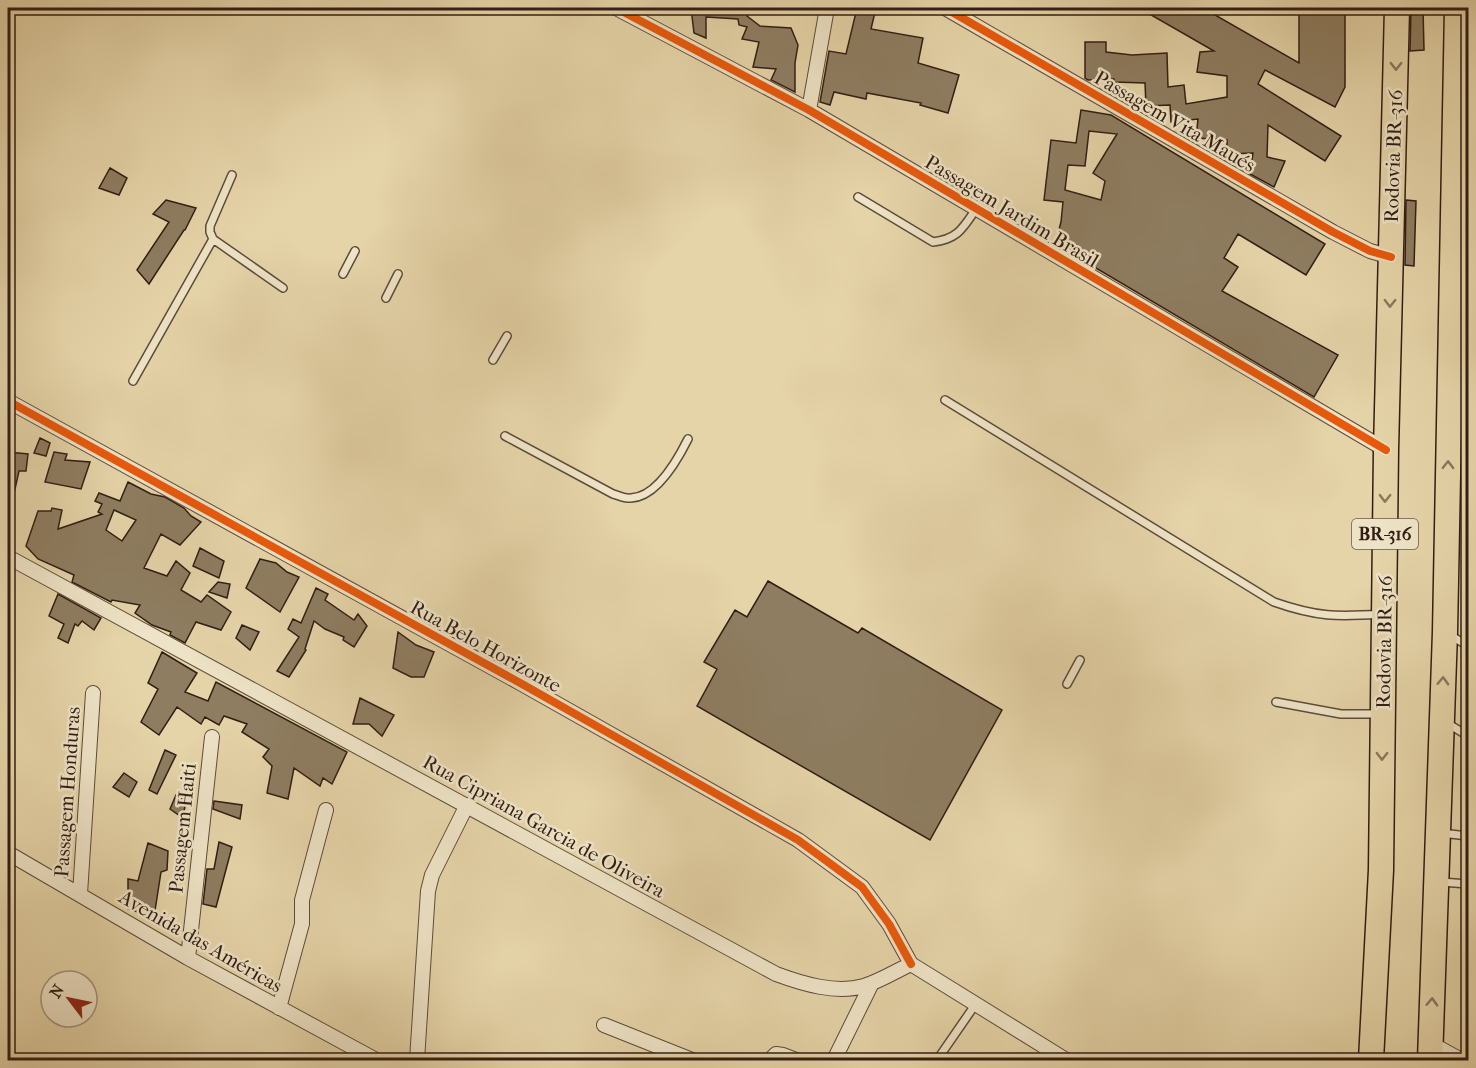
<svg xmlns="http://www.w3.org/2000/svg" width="1476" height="1068" font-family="'IM FELL French Canon',serif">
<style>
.building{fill:#8e7d61;stroke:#301e14;stroke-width:1.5;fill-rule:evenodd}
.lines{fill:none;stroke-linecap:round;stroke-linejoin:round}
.lane-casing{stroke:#5d4c39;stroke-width:10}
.street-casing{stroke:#5d4c39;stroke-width:16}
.highway-casing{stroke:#301e14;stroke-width:27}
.lane{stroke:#eee3c6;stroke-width:7}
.street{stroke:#eee3c6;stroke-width:14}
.highway{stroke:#e5d4a8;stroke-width:24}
.cycleway-casing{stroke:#eee3c6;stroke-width:11}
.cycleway{stroke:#e8590c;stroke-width:8}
.oneway{stroke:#8a795e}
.labels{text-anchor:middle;stroke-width:5;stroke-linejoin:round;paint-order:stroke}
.shield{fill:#eee3c6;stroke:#695949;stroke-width:1.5}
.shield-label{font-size:18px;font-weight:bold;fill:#301e14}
.street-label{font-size:20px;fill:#301e14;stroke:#eee3c6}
</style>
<rect width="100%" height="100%" fill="#e5d4a8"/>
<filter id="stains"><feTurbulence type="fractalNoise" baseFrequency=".00333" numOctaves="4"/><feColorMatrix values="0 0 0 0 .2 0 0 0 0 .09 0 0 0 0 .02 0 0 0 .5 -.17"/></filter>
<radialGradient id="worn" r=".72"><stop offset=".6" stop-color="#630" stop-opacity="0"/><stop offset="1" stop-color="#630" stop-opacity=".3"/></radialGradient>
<path class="building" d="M691 8H749L747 16 760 26 791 28 798 45 795 63V92L771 80 776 69 753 67 759 42 742 39 747 27 739 25 738 19 706 17V38L694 33Z
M857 8H876L871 29 923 38 918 63 959 75 948 113 920 105 921 103 867 93 866 99 834 92 830 105 820 102 829 51 846 54Z
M1139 8H1203L1299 63V8H1345V87L1335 107 1265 70 1258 84 1341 136 1325 161 1268 125 1267 157 1285 161 1274 187 1250 174 1253 153 1227 154V140L1196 138 1198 119 1171 122 1170 105 1146 106 1145 83 1114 82V79L1088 80 1085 78V42H1106V52L1132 55 1167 53 1168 87 1184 85 1186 104 1227 97V76L1197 72 1200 52 1214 51Z
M1411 8H1423L1424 50 1410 51Z
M1081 110 1111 115 1325 244 1306 275 1238 234 1224 258 1238 267 1222 291 1338 355 1314 397 1084 261 1089 254 1055 244 1061 222 1063 202 1044 200 1051 140 1076 143ZM1089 131 1117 134 1093 173 1105 181 1101 200 1065 190 1068 165 1085 166Z
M110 168 127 178 119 195 99 188Z
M166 200 196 208 185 230H184L149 284 137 270 169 222 153 214Z
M1406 200 1416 201 1414 266 1405 265Z
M40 438 50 443 46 456 34 453Z
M8 452 28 454 26 471H19L13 498H8Z
M54 452 67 454 65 460 90 462 81 489 45 482Z
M128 482 151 494 165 497 184 508 191 516 201 522 180 545 161 534 144 568 167 576 176 561 190 573 181 590 201 602 207 595 231 612 221 630 196 622 185 643 170 635 171 632 152 625 135 613 140 605 112 600 111 602 72 582 74 575 38 559 26 546 38 511H51L52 508 62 510 58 529 102 514 98 512 102 504 95 501 99 493 120 501ZM114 510 136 520 122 541 106 530Z
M200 548 224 561 219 578 193 566Z
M260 559 276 563 287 572 299 577 280 612 246 588Z
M768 581 858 633 862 628 1002 710 930 840 697 706 717 669 704 662 735 610 747 617Z
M218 582 230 584 227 598 209 592Z
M316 588 328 594 325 600 354 620 358 614 367 626 354 647 343 640 344 637 325 629 314 621 305 649 306 650 289 677 277 671 299 637 288 629 293 619 301 623Z
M58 594 101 618 94 630 82 621 78 626 75 624 68 643 58 638 64 624 49 616Z
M242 625 259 632 250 650 236 638Z
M398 632 416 645 434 652 424 677H411L393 668Z
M162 652 197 673 185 692 208 701 216 682 347 752 332 784 323 778 320 786 294 768 288 799 267 793 272 766 263 757 269 749 242 732 247 724 224 716 219 725 205 717 201 724 177 707 159 735 141 722 158 689 148 683Z
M360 698 394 715 382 736 369 724H353Z
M165 750 176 755 157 794 149 790Z
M124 773 137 782 129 797 113 787Z
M176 795 186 800 183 818 170 809Z
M214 801 242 805 240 819 213 809Z
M219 842 232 847 216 907 203 904 207 869H214Z
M148 843 168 851 167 870 161 872 154 917 128 909V879L138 881Z"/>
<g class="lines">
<g class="lane-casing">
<path id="lane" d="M232 175 210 226V232L213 239 283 288
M858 197 933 242C958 239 963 228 976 209
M343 274 355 251
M386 298 398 274
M493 360 507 336
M133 381 213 239
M945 400 1274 602C1317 617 1337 617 1381 614
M505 436 613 494C618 495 625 499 631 498 657 497 678 459 688 439
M1450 635 1468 646
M1067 684 1080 660
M1276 702 1341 714H1380
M1447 723 1468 736
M1466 735 1468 680
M1441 833 1468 836
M1441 882 1468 884
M937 1060 975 1005"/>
</g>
<g class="street-casing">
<path id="street" d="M616 8 809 110 1386 450
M945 8 1333 232 1370 251 1391 257
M809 110 827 8
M1452 290 1468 282
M8 401 522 684 798 840 862 887 889 924 911 964
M8 557 776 974C803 984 836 994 864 986 880 981 896 971 911 964
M8 853 188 958 376 1060
M80 894 93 693
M188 958 212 737
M911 964 1066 1060
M279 1008 302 924V900L326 810
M604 1025 692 1060
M1430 1043 1461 1060
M417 1060 428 891 432 875 467 805
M770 1060 776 1054 783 1055 796 1060
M834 1060 872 983"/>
</g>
<g class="highway-casing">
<path id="highway" d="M1371 1060 1381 870 1386 450 1397 8
M1430 1060 1445 632 1457 8"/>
</g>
<use href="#lane" class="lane"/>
<use href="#street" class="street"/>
<use href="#highway" class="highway"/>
<g class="cycleway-casing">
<path id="cycleway" d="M616 8 809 110 1386 450
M945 8 1333 232 1370 251 1391 257
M8 401 522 684 798 840 862 887 889 924 911 964"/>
</g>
<use href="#cycleway" class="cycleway"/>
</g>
<defs><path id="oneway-chevron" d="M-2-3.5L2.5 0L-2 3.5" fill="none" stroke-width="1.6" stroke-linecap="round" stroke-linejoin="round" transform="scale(1.5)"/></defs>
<g class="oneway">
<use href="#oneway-chevron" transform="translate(1396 66) rotate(91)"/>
<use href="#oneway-chevron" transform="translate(1390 303) rotate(91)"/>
<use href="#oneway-chevron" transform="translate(1448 465) rotate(-89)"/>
<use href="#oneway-chevron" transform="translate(1385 498) rotate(91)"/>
<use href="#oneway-chevron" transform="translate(1443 681) rotate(-88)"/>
<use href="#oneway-chevron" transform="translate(1382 756) rotate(91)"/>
<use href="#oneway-chevron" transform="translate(1432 1002) rotate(-88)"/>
</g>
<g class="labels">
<rect class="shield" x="1352" y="519" width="66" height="30" rx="4.5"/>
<g class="shield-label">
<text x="1385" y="540">BR-316</text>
</g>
<g class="street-label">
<text transform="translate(1175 121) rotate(30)" y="7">Passagem Vita Maués</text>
<text transform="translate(1393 156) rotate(-88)" y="7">Rodovia BR-316</text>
<text transform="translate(1012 211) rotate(31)" y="7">Passagem Jardim Brasil</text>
<text transform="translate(1384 642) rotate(-89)" y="7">Rodovia BR-316</text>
<text transform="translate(486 646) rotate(29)" y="7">Rua Belo Horizonte</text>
<text transform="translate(67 792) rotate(-86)" y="7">Passagem Honduras</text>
<text transform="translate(544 826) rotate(29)" y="7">Rua Cipriana Garcia de Oliveira</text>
<text transform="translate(182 828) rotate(-84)" y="7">Passagem Haiti</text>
<text transform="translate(201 941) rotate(30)" y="7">Avenida das Américas</text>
</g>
</g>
<rect width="1476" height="1068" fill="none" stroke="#e5d4a8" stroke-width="30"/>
<rect x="9" y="9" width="1458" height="1050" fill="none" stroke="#301e14" stroke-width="3"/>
<rect x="15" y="15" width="1446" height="1038" fill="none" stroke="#301e14" stroke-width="1.5"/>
<g transform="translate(69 999) rotate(302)"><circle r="28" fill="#eee3c6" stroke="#a2947f" stroke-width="1.5"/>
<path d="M0-4.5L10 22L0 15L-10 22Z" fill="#8f2418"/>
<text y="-9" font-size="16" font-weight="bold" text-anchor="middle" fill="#301e14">N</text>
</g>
<rect width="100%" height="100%" filter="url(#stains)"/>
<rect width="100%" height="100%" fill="url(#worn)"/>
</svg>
